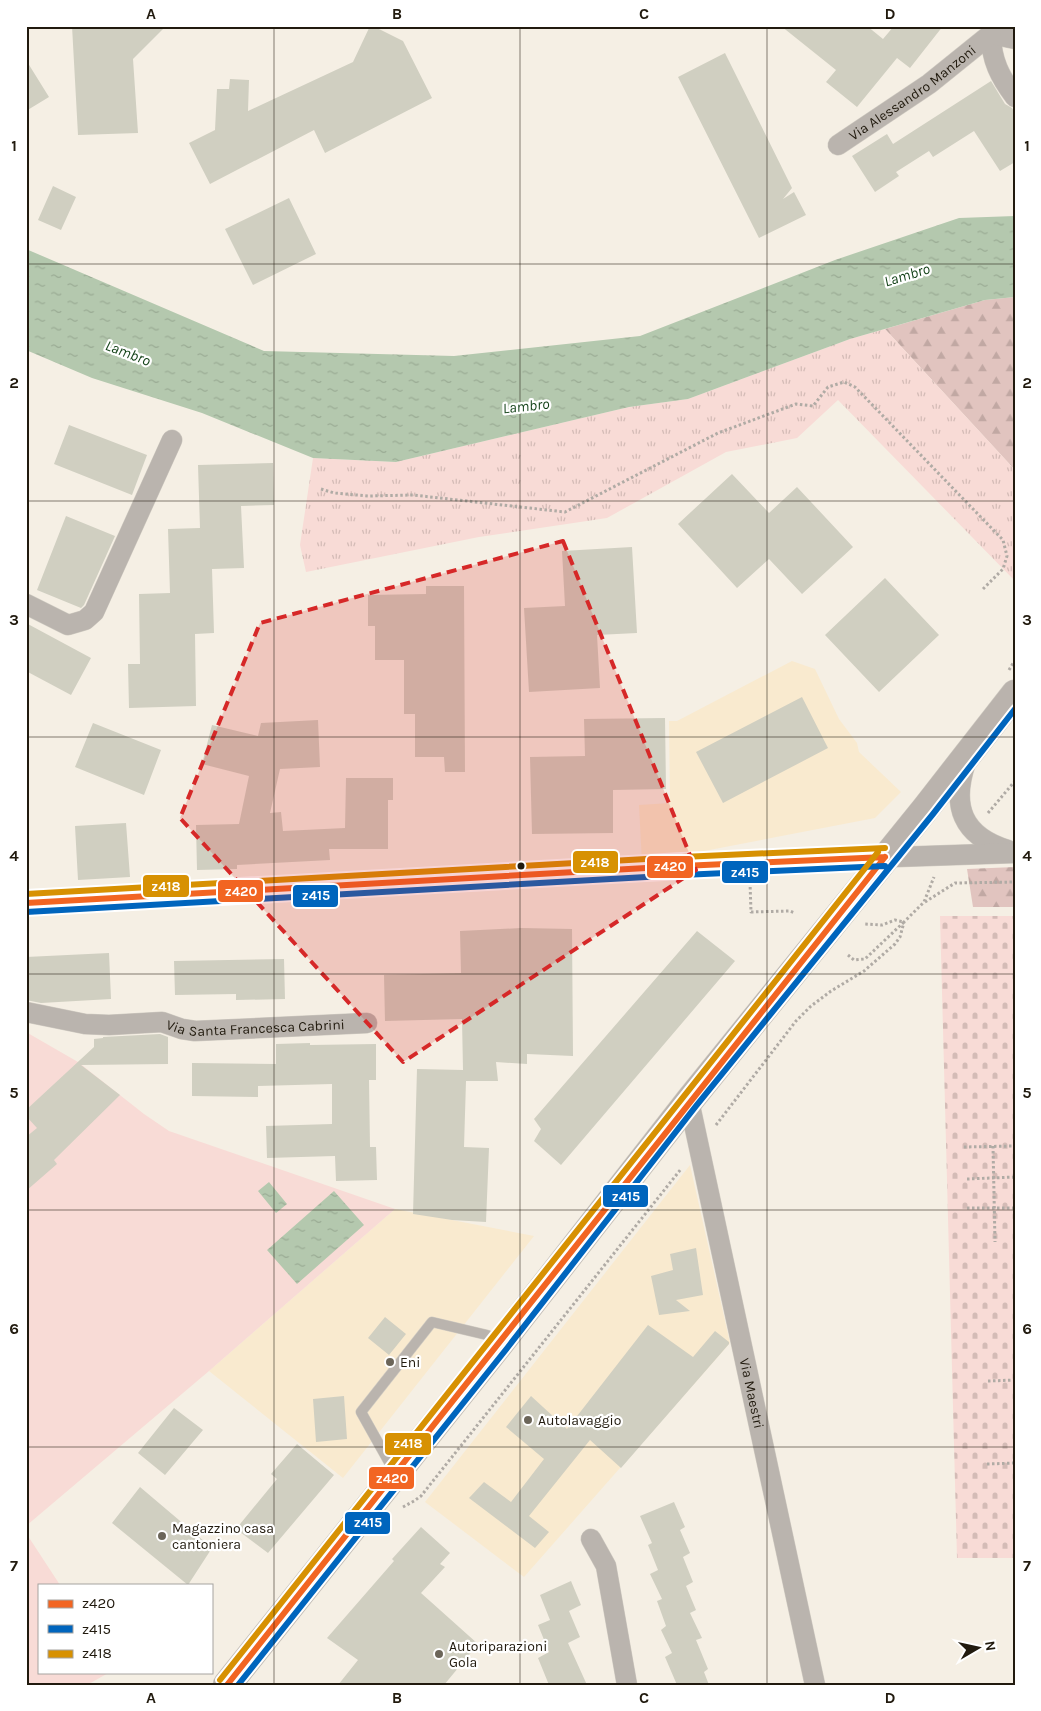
<svg xmlns="http://www.w3.org/2000/svg" width="1041" height="1711" font-family="Karla,sans-serif">
<style>
.built{fill:#f9eacf}
.grass{fill:#f8dbd6}
.forest{fill:url(#forest-firs)}
.cemetery{fill:url(#cemetery-stones)}
.park{fill:url(#park-tufts)}
.water{fill:url(#water-ripples)}
.building{fill:#d0cfc1}
.lines{fill:none;stroke-linecap:round;stroke-linejoin:round}
.lane-casing{stroke:#d1ccc3;stroke-width:11}
.street-casing{stroke:#d1ccc3;stroke-width:21}
.secondary-casing{stroke:#d1ccc3;stroke-width:29}
.path{stroke:#b0aba5;stroke-width:3;stroke-dasharray:2.5 2.5;stroke-linecap:butt}
.lane{stroke:#bab4ae;stroke-width:10}
.street{stroke:#bab4ae;stroke-width:20}
.secondary{stroke:#bab3ad;stroke-width:28}
.bus-1-casing{stroke:#fff;stroke-width:10}
.bus-2-casing{stroke:#fff;stroke-width:10}
.bus-3-casing{stroke:#fff;stroke-width:10}
.bus-1{stroke:#f26522;stroke-width:6}
.bus-2{stroke:#0065bd;stroke-width:6}
.bus-3{stroke:#d79102;stroke-width:6}
.marked{fill:#d62828;fill-opacity:0.2;stroke:#d62828;stroke-width:4;stroke-dasharray:10 6;stroke-linejoin:round}
.grid{fill:none;stroke:#211a0e;stroke-width:1;stroke-opacity:0.55}
.bus-dot{fill:#211a0e;stroke:#fff;stroke-width:2}
.poi-dot{fill:#6b6559;stroke:#fff;stroke-width:2}
.labels{text-anchor:middle;stroke-width:4.5;stroke-linejoin:round;paint-order:stroke}
.street-label{font-size:14px;fill:#211a0e;stroke:#fff}
.poi-label{font-size:14px;fill:#211a0e;stroke:#fff;text-anchor:start}
.water-label{font-size:15px;font-style:italic;fill:#0f3f14;stroke:#fff}
.line-badge{stroke:#fff;stroke-width:2}
.badge-label{font-size:14px;text-anchor:middle;font-weight:bold;fill:#fff}
.neatline{fill:none;stroke:#211a0e;stroke-width:2}
.grid-label{font-size:16px;text-anchor:middle;font-weight:bold;fill:#211a0e}
</style>
<defs>
<pattern id="forest-firs" width="22" height="20" patternUnits="userSpaceOnUse" patternTransform="scale(1.25)"><rect width="22" height="20" fill="#e1c4bf"/><path d="M5 1l3.5 6h-7zM16 11l3.5 6h-7z" fill="#c1a8a3"/></pattern>
<pattern id="cemetery-stones" width="16" height="16" patternUnits="userSpaceOnUse" patternTransform="scale(1.25)"><rect width="16" height="16" fill="#f8dbd6"/><path d="M2 7V4a2 2 0 0 1 4 0v3zM10 15v-3a2 2 0 0 1 4 0v3z" fill="#d4bbb6"/></pattern>
<pattern id="park-tufts" width="24" height="20" patternUnits="userSpaceOnUse" patternTransform="scale(1.25)"><rect width="24" height="20" fill="#f8dbd6"/><path d="M3 7l-1-3M5 7V3M7 7l1-3M15 17l-1-3M17 17v-4M19 17l1-3" fill="none" stroke="#d4bbb6"/></pattern>
<pattern id="water-ripples" width="26" height="14" patternUnits="userSpaceOnUse" patternTransform="scale(1.25)"><rect width="26" height="14" fill="#b4c8ae"/><path d="M2 4q2-2 4 0t4 0M15 11q2-2 4 0t4 0" fill="none" stroke="#9aab94"/></pattern>
</defs>
<rect width="100%" height="100%" fill="#f5efe4"/>
<path class="built" d="M792 661 815 669 839 719 857 743 859 752 901 792 875 818 642 863 639 805 670 803 669 721H677Z
M690 1165 730 1343 524 1577 425 1502Z
M395 1209 534 1236 343 1478 209 1371Z"/>
<path class="grass" d="M26 1032 78 1062 144 1114 169 1131 395 1209 209 1371 26 1526Z
M26 1533 60 1585H39V1672H110L87 1685H26Z"/>
<path class="forest" d="M1015 297V470L885 329 985 300Z
M1015 867V907H973L967 869Z"/>
<path class="cemetery" d="M940 916H1015V1558H957Z"/>
<path class="park" d="M885 329 1015 470V581L838 400 797 438 726 452 607 518 479 537 306 572 300 545 313 458 396 462 629 407 688 399 850 339Z"/>
<path class="water" d="M1015 216V297L985 300 850 339 688 399 629 407 396 462 313 458 202 413 92 378 26 350V249L264 351 454 356 640 336 835 260 959 218Z
M269 1182 287 1204 276 1213 258 1191Z
M334 1191 364 1225 297 1284 267 1250Z"/>
<path class="building" d="M72 26H166L133 59 138 133 78 135Z
M370 26H373L403 41 432 98 325 153 314 130 210 184 189 143 215 130 217 89H229L230 79 249 80 248 111 353 62Z
M781 26H867L883 39 894 26H943L910 68 897 58 857 107 826 82 836 70Z
M725 53 792 188 783 199 794 192 806 215 759 238 678 77Z
M26 60 49 97 26 111Z
M991 81 1005 104 1012 108 1015 113V162L1000 171 974 131 933 157 929 151 896 172 899 176 875 192 852 156 887 134 893 144Z
M53 186 76 197 61 230 38 220Z
M289 198 316 254 253 285 225 229Z
M69 425 147 455 132 495 54 464Z
M273 463 274 505 241 506 244 568 212 569 214 633 195 634 196 706 129 708 128 664H140L139 594 170 593 168 529 200 528 198 465Z
M732 474 769 513 797 487 853 547 802 594 769 559 737 588 678 524Z
M66 516 115 536 84 605 81 608 37 590Z
M632 547 637 633 597 635 600 688 529 692 524 608 565 606 562 551Z
M885 578 939 635 879 692 825 635Z
M426 586H464L465 772H445L444 757H415V714H404V660H375V626H368V595L426 594Z
M26 623 91 658 71 695 26 671Z
M802 697 828 748 723 803 696 752Z
M665 718 666 789 613 790V833L532 834 530 757 585 756 584 719Z
M318 720 320 767 280 769 270 813 281 812 283 831 345 828 346 778H393V800H388V849H329L330 860 237 865V869L197 870 196 825 239 824 249 776 202 764 212 725 258 736 261 723Z
M93 723 161 750 144 795 75 767Z
M126 823 130 877 78 880 75 826Z
M521 928 572 929 573 1056 527 1054V1064L496 1062 498 1081H466L464 1147 489 1148 486 1222 452 1220 413 1214 417 1069 463 1070 462 1019 385 1021 384 975 461 973 460 931Z
M697 931 735 961 561 1165 534 1141 541 1129 534 1119Z
M109 953 111 999 41 1003 26 1000V957Z
M284 959 285 999 236 1000V994L175 995 174 961Z
M160 1034 168 1037V1064L81 1065 120 1095 54 1160 57 1164 26 1191V1137L37 1128 26 1116V1110L94 1047V1039L103 1038V1037Z
M310 1043V1045L376 1044V1080H369L370 1147H376L377 1180 336 1181 335 1156 267 1158 266 1126 332 1124V1084L258 1086V1097L192 1096V1063L276 1064V1044Z
M696 1248 703 1295 676 1300 690 1311 659 1315 651 1276 673 1270 670 1254Z
M385 1317 406 1334 389 1355 368 1338Z
M648 1325 693 1357 715 1331 729 1342V1344L621 1468 590 1440 529 1516 549 1532 535 1548 469 1498 484 1482 511 1502 544 1459 506 1427 531 1396 567 1429Z
M344 1396 347 1439 316 1442 313 1399Z
M174 1408 203 1430 165 1475 138 1453Z
M297 1444 334 1475 268 1553 236 1529 277 1479 271 1474Z
M140 1487 212 1548 188 1585 112 1523Z
M674 1502 685 1527 680 1530 690 1553 683 1557 693 1582 686 1586 696 1610 690 1613 702 1638 696 1640 708 1669 704 1672 709 1685H677L665 1657 672 1653 661 1630 666 1626 657 1601 662 1599 650 1574 658 1570 648 1545 652 1543 640 1516Z
M421 1527 450 1553 440 1564 445 1567 421 1593 478 1644 444 1685H338L358 1660 327 1638 394 1561 392 1559Z
M571 1581 581 1605 569 1611 580 1637 568 1643 587 1685H549L538 1658 549 1652 538 1625 550 1620 540 1595Z"/>
<g class="lines">
<g class="lane-casing">
<path id="lane" d="M393 1474 389 1462 361 1412 432 1322 487 1335 500 1341"/>
</g>
<g class="street-casing">
<g id="street">
<path d="M991 34C991 60 1000 77 1015 97"/>
<path d="M991 34 1015 39"/>
<path id="s1" d="M838 145 929 84 991 34"/>
<path d="M26 604 68 625 85 620 94 612 172 440"/>
<path d="M966 762C951 806 962 836 1008 850"/>
<path d="M26 903 749 862 1015 853"/>
<path id="s2" d="M26 1012 85 1024 109 1025 162 1022 182 1029 195 1031 367 1023"/>
<path id="s3" d="M689 1101 815 1685"/>
<path d="M591 1539 606 1566 627 1685"/>
</g>
</g>
<g class="secondary-casing">
<path id="secondary" d="M227 1685 501 1342 689 1101 926 808 1015 694"/>
</g>
<path class="path" d="M321 489 334 493 368 496 413 495 565 512 718 433 796 404 813 406 828 387 844 382 855 387 1003 540 1007 556 1003 569 983 589
M1009 670 1015 660
M988 813 1015 781
M750 882 751 912 790 911 795 913
M925 902 955 883 1015 882
M848 955 854 960 865 959 904 922 895 920 882 925 864 924
M716 1125 796 1021 811 1006 831 991 864 971 895 944 900 937 904 922 924 902 934 877
M993 1146 995 1242
M964 1147 1015 1146
M967 1179 1015 1177
M967 1208H1015
M988 1381 1015 1380
M987 1464 1015 1463
M403 1507 414 1501 421 1496 681 1169"/>
<use href="#lane" class="lane"/>
<use href="#street" class="street"/>
<use href="#secondary" class="secondary"/>
<g class="bus-1-casing">
<path id="bus-1" d="M26 903 682 866 885 857
M227 1685 885 857"/>
</g>
<g class="bus-2-casing">
<path id="bus-2" d="M26 912 682 875 885 866
M238 1685 508 1347 696 1106 933 814 1015 709"/>
</g>
<g class="bus-3-casing">
<path id="bus-3" d="M26 894 682 857 885 848
M220 1680 878 852"/>
</g>
<use href="#bus-1" class="bus-1"/>
<use href="#bus-2" class="bus-2"/>
<use href="#bus-3" class="bus-3"/>
</g>
<path class="marked" d="M563 541 696 870 403 1062 180 818 260 623Z"/>
<path class="grid" d="M274 26V1685M520 26V1685M767 26V1685M26 264H1015M26 501H1015M26 737H1015M26 974H1015M26 1210H1015M26 1447H1015"/>
<circle class="bus-dot" cx="521" cy="866" r="4.5"/>
<g class="poi-dot">
<circle cx="390" cy="1362" r="5"/>
<circle cx="528" cy="1420" r="5"/>
<circle cx="162" cy="1536" r="5"/>
<circle cx="439" cy="1654" r="5"/>
</g>
<g class="labels">
<g class="street-label">
<text dy="5" stroke="none"><textPath href="#s1" startOffset="91">Via Alessandro Manzoni</textPath></text>
<text dy="5" stroke="none"><textPath href="#s2" startOffset="232">Via Santa Francesca Cabrini</textPath></text>
<text dy="5" stroke="none"><textPath href="#s3" startOffset="299">Via Maestri</textPath></text>
</g>
<g class="poi-label">
<text x="400" y="1367">Eni</text>
<text x="538" y="1425">Autolavaggio</text>
<text x="172" y="1533">Magazzino casa<tspan x="172" dy="16">cantoniera</tspan></text>
<text x="449" y="1651">Autoriparazioni<tspan x="449" dy="16">Gola</tspan></text>
</g>
<g class="water-label">
<text transform="translate(907 275) rotate(-17)" y="5">Lambro</text>
<text transform="translate(128 353) rotate(21)" y="5">Lambro</text>
<text transform="translate(526 406) rotate(-6)" y="5">Lambro</text>
</g>
</g>
<g class="line-badge">
<rect x="572" y="850" width="47" height="24" rx="5" fill="#d79102"/>
<rect x="646" y="855" width="48" height="24" rx="5" fill="#f26522"/>
<rect x="721" y="860" width="48" height="24" rx="5" fill="#0065bd"/>
<rect x="142" y="874" width="48" height="24" rx="5" fill="#d79102"/>
<rect x="217" y="879" width="47" height="24" rx="5" fill="#f26522"/>
<rect x="292" y="884" width="47" height="24" rx="5" fill="#0065bd"/>
<rect x="602" y="1184" width="47" height="24" rx="5" fill="#0065bd"/>
<rect x="384" y="1432" width="48" height="24" rx="5" fill="#d79102"/>
<rect x="368" y="1466" width="47" height="24" rx="5" fill="#f26522"/>
<rect x="344" y="1511" width="47" height="24" rx="5" fill="#0065bd"/>
</g>
<g class="badge-label">
<text x="595" y="867">z418</text>
<text x="670" y="871">z420</text>
<text x="745" y="877">z415</text>
<text x="166" y="891">z418</text>
<text x="241" y="896">z420</text>
<text x="316" y="900">z415</text>
<text x="626" y="1201">z415</text>
<text x="408" y="1448">z418</text>
<text x="392" y="1483">z420</text>
<text x="368" y="1527">z415</text>
</g>
<rect width="1041" height="1711" fill="none" stroke="#ffffff" stroke-width="55"/>
<rect x="38" y="1584" width="175" height="90" fill="#ffffff" stroke="#a6a39f"/>
<rect x="48" y="1600" width="25" height="8" fill="#f26522" stroke="#a6a39f"/>
<text x="82" y="1608" font-size="15" fill="#211a0e">z420</text>
<rect x="48" y="1625" width="25" height="8" fill="#0065bd" stroke="#a6a39f"/>
<text x="82" y="1634" font-size="15" fill="#211a0e">z415</text>
<rect x="48" y="1650" width="25" height="8" fill="#d79102" stroke="#a6a39f"/>
<text x="82" y="1658" font-size="15" fill="#211a0e">z418</text>
<g transform="translate(978 1648) rotate(81)" stroke="#ffffff" stroke-width="4" paint-order="stroke">
<path d="M0-4L9 19L0 12L-9 19Z" fill="#211a0e"/>
<text y="-8" font-size="14" font-weight="bold" text-anchor="middle" fill="#211a0e">N</text>
</g>
<rect x="28" y="28" width="986" height="1656" class="neatline"/>
<g class="grid-label">
<text x="151" y="19">A</text>
<text x="397" y="19">B</text>
<text x="644" y="19">C</text>
<text x="890" y="19">D</text>
<text x="14" y="151">1</text>
<text x="1027" y="151">1</text>
<text x="14" y="388">2</text>
<text x="1027" y="388">2</text>
<text x="14" y="625">3</text>
<text x="1027" y="625">3</text>
<text x="14" y="861">4</text>
<text x="1027" y="861">4</text>
<text x="14" y="1098">5</text>
<text x="1027" y="1098">5</text>
<text x="14" y="1334">6</text>
<text x="1027" y="1334">6</text>
<text x="14" y="1571">7</text>
<text x="1027" y="1571">7</text>
<text x="151" y="1703">A</text>
<text x="397" y="1703">B</text>
<text x="644" y="1703">C</text>
<text x="890" y="1703">D</text>
</g>
</svg>
